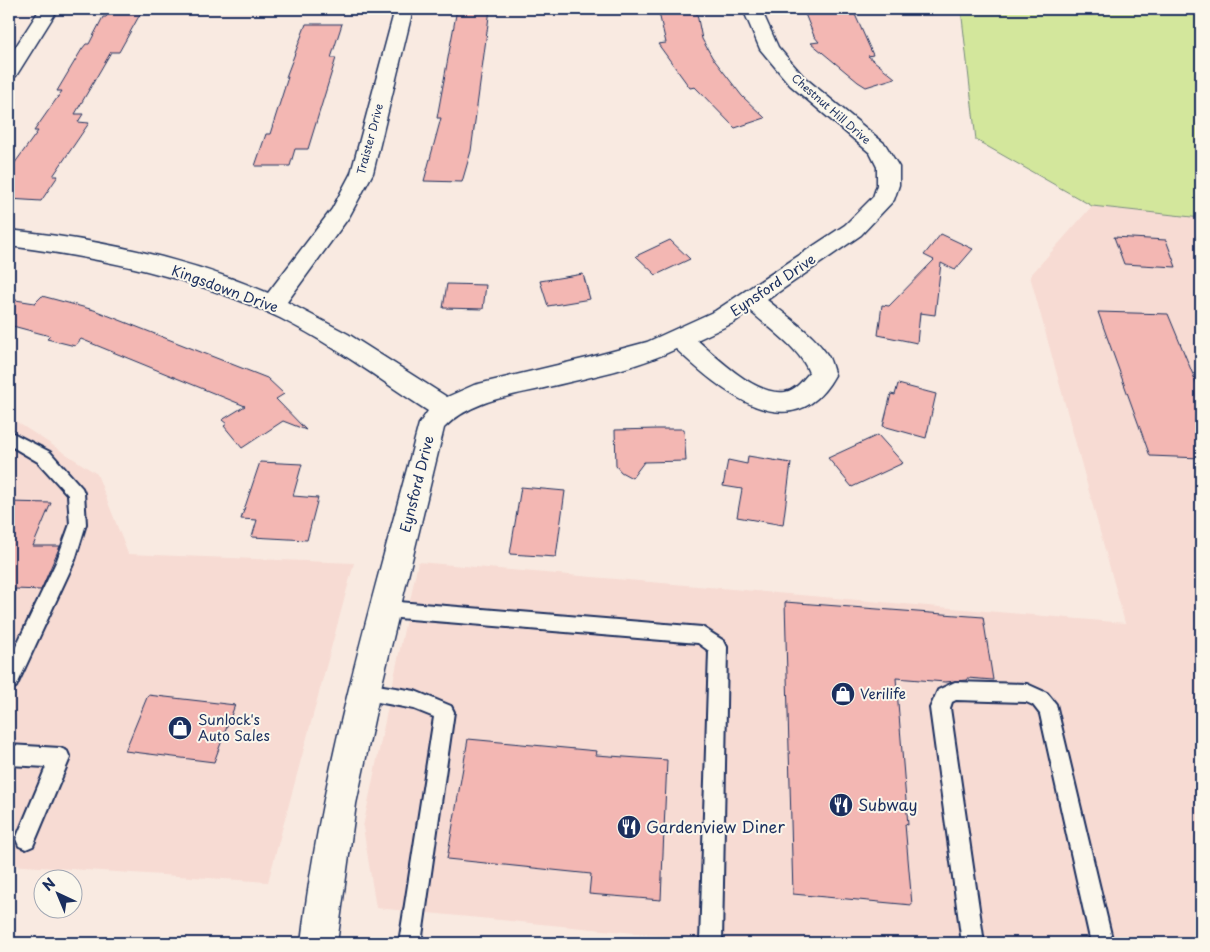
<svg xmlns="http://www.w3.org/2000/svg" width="1210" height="952" font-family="'Playpen Sans',sans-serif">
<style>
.built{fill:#f7dbd3}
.green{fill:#d3e79c;stroke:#778b7d}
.building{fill:#f3b7b3;stroke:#1b2f5e}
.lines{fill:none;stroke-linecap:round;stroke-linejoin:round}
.lane-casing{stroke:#1b2f5e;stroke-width:4}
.street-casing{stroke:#1b2f5e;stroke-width:3}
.lane{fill:#fbf7ec;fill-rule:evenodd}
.street{fill:#fbf7ec;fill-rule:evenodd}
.labels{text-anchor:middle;stroke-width:4;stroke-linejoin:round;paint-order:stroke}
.far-street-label{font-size:11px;fill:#1b2f5e;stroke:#fbf7ec}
.street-label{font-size:14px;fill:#1b2f5e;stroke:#fbf7ec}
.poi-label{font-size:14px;fill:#1b2f5e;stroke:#fbf7ec;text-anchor:start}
.near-poi-label{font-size:16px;fill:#1b2f5e;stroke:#fbf7ec;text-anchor:start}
</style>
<rect width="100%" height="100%" fill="#f9eae1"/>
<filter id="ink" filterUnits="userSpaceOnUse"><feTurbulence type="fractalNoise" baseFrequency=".02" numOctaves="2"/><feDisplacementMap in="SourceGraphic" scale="10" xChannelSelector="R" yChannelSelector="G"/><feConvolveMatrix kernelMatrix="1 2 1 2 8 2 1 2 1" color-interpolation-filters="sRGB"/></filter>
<g filter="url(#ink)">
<path class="built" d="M1092 206 1201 218V943H738L376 908 363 827 418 562 1125 623 1030 276Z
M9 417 97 474 128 554 354 563 268 882 9 865Z"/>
<path class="green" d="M961 9H1201V218L1092 206 976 140Z"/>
<path class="building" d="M111 9H143L119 52H111L75 114H83L78 122 89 123 53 176H58L41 201 9 199V171L38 131H34L62 91H57L82 49 86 44H89L103 17H106Z
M457 9H490L471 151 462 182 424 181 441 118H437Z
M661 9H696L702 39 712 57 742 96 765 118 735 128 695 87 690 88 658 44 666 43 659 13 662 12Z
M803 9 853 10 873 55 868 56 895 78 866 87 858 82 811 43 819 42 814 36Z
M306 24H342L331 58H336L308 149H295L290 166H255L266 134H270L288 77H286Z
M941 234 973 249 955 270 941 263 935 315 920 313 917 343 878 335 882 305 889 306 934 260 924 255Z
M1114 237 1166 240 1176 267 1124 264Z
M670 240 690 259 656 275 636 256Z
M583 274 590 299 548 306 540 281Z
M447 284 486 285 483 309 443 308Z
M42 296 94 310 267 378 284 394 276 399 306 430 283 421 242 448 224 426 227 424 222 420 245 406 81 339 75 346 47 339 50 336 9 325V299L35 303Z
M1098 312 1168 314 1201 394V458L1150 456Z
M898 384 936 394 926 438 883 426 891 394 895 395Z
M657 429H684L686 461 644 462 632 478 621 472 616 466 615 430Z
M878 435 903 463 852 487 828 458Z
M748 456 791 463 783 525 737 517 742 489 723 486 728 460 747 464Z
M260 462 302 464 293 496 318 498 307 540 252 537 257 520 241 519Z
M521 487 565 491 556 557 510 554Z
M9 502 51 503 33 546H60L41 590 15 589 9 603Z
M785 602 983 617 993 680 967 678 968 680 945 682 896 678 908 825 905 824 912 905 793 894Z
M148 695 235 705 214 762 125 751Z
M468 739 597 751 596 755 667 760 661 900 589 894 591 874 447 859Z"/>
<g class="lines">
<g class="lane-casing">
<path id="lane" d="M9 431 50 452 82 488 84 493 86 524 75 560 16 687 9 690V661L57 560 70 524 68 495 38 462 9 445Z
M386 601 702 627 724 641 727 647 722 943H700L709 651 698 643 386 617 380 615 377 609 380 603Z
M955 682 1027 684 1047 693 1056 704 1113 943H1091L1040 714 1033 705 1026 702 956 700 952 702 950 708 984 943H962L930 708 938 690Z
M364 683 415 691 451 706 454 712 421 943H399L434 717 414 709 357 698 355 692 357 686Z
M9 745 60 748 67 751 70 758 33 846 26 849 19 846 16 839 46 767 9 765Z"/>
</g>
<g class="street-casing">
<path id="street" d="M40 9H58L16 76 9 78V57Z
M395 9H413L373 173 349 217 287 302 348 334 447 397 474 385 587 358 647 342 715 311 845 225 873 197 877 185V167L870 153 790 85 760 49 743 9H761L778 47 804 77 885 144 899 167V185L894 200 861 235 767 300C787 316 811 332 826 353 831 359 832 368 835 375 792 453 719 389 676 349 637 368 591 377 548 387 512 396 471 400 444 428L380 692 356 804 337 943H301C321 767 374 595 419 424L428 411C379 379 332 344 280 318 194 277 102 258 9 246V230C96 239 187 258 268 293L332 209 351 173ZM750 311C768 327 802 350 809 373 802 381 796 390 785 392 755 396 718 358 697 340L733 323Z"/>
</g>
<use href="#lane" class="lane"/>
<use href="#street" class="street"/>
</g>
</g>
<defs>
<g id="shop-disc" transform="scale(1.25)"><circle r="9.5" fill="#1b2f5e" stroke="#fbf7ec"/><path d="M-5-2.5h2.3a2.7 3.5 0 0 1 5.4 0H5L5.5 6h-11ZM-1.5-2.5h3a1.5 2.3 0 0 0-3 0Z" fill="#fff"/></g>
<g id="restaurant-disc" transform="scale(1.25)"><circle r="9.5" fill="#1b2f5e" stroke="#fbf7ec"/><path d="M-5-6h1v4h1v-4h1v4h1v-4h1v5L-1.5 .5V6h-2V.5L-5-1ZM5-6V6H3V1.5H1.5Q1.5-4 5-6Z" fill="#fff"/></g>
</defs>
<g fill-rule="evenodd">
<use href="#shop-disc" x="843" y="694"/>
<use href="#shop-disc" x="180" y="728"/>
<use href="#restaurant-disc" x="841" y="805"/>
<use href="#restaurant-disc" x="629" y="827"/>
</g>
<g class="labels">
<g class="far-street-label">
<text transform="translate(831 109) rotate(41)" y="4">Chestnut Hill Drive</text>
<text transform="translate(370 139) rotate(-75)" y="4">Traister Drive</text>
</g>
<g class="street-label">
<text transform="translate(773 285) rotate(-34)" y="5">Eynsford Drive</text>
<text transform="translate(225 289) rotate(20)" y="5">Kingsdown Drive</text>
<text transform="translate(417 484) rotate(-76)" y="5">Eynsford Drive</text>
</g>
<g class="poi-label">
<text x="860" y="699">Verilife</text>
<text x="198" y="725">Sunlock's<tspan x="198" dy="16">Auto Sales</tspan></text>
</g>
<g class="near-poi-label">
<text x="858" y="811">Subway</text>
<text x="646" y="833">Gardenview Diner</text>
</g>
</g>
<rect width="1210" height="952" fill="none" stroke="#fbf7ec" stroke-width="30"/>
<rect x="15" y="15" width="1180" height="922" fill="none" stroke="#1b2f5e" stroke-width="2" filter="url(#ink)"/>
<g transform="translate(58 894) rotate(316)"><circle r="24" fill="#fbf7ec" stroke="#a1a7b3"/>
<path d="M0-4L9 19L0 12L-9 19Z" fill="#1b2f5e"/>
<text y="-8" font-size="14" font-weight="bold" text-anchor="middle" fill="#1b2f5e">N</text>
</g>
</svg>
